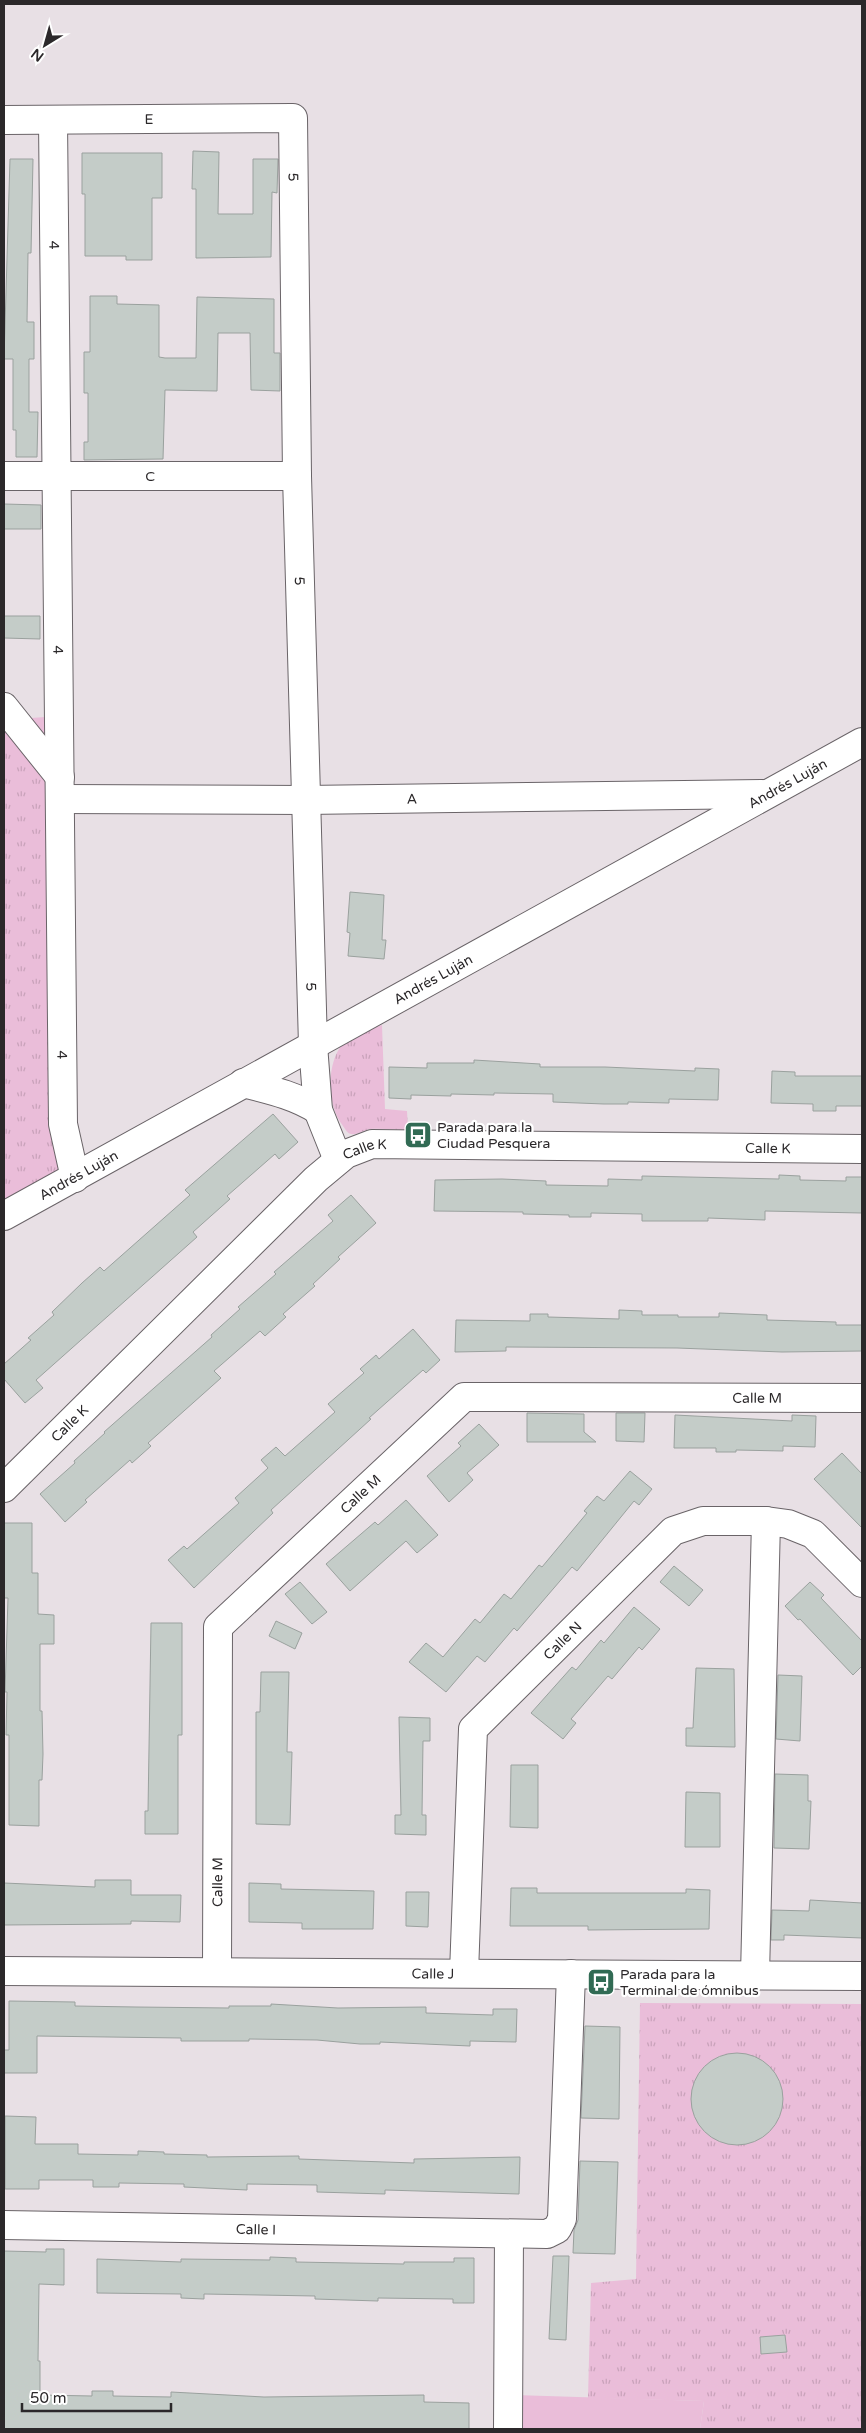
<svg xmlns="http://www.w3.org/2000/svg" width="866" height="2433" font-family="'Varela Round',sans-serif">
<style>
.grass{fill:url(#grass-tufts)}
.park{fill:#eabdd9}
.building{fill:#c4ccc8;stroke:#9aa19e}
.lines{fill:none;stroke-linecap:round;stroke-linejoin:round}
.minor-casing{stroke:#6a6468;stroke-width:30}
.minor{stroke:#fff;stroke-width:28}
.labels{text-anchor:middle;stroke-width:4.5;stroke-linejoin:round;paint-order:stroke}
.street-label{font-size:14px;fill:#2b282a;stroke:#fff}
.poi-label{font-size:14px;fill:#2b282a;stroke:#fff;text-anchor:start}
</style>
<defs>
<pattern id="grass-tufts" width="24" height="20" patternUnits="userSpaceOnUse" patternTransform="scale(1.25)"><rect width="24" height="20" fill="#eabdd9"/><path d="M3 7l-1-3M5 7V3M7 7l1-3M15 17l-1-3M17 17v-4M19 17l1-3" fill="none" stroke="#c9a2ba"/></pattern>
</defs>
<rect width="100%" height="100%" fill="#e8e0e5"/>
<path class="grass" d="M45 717 59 1168 54 1180 4 1204V720Z
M382 1025 385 1109 407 1111 408 1130C396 1130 382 1128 370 1129 364 1130 357 1135 351 1134 347 1133 346 1130 343 1126 328 1107 326 1071 339 1049 347 1035 367 1030 382 1025Z
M640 2003 862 2004V2429H700L704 2401 588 2398 591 2283 636 2279Z"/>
<path class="park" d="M515 2395 704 2401 700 2429H515Z"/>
<path class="building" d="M193 151 219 152 218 214H253V159H278L277 193 272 192 271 257 196 258V189H192Z
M82 153H162V198H152V260H126V256H85V194H82Z
M10 159H33L31 253H28L27 322H34V359H29V412H38L37 457H16V430H13V359H4Z
M90 296H117V304L159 305V357L165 358H196L197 297 274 299V353H280V391L251 390 250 333H218L217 391 165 390 163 459 84 460V442H88V393H84V352H90Z
M4 504 41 505V529H4Z
M4 616H40V639L4 638Z
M350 892 384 895 382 940H386L384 959 348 956 350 933 347 932Z
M474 1060 540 1064V1067H605L695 1071V1068L719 1069 718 1100 669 1099V1103L628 1102V1104H604L553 1102V1094L494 1093V1095L451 1094V1096L411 1095V1099L389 1098V1067L427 1068V1063H474Z
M772 1071 795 1072V1076H862V1106H836V1111H813V1104L771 1103Z
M273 1114 298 1142 279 1159 275 1154 227 1196 230 1199 193 1232 197 1237 36 1380 43 1388 25 1403 4 1379V1364L31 1340 28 1338 54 1315 52 1312 82 1283 100 1267 104 1271 190 1195 185 1190Z
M779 1175 800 1176V1180L846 1181V1177H862V1213L765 1211V1220L708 1218V1221H642V1214L591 1213V1217H569V1215L523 1214V1212L434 1211 435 1180 502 1179 546 1181V1185L608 1186V1179L642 1180V1176L779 1179Z
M351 1195 376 1223 338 1257 340 1259 313 1284 315 1286 283 1314 286 1317 265 1336 260 1331 214 1371 221 1378 148 1443 151 1446 132 1463 130 1460 85 1500 87 1502 65 1522 40 1494 75 1463 74 1461 105 1433 104 1432 212 1337 211 1335 240 1309 238 1307 276 1274 274 1272 333 1221 328 1215Z
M619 1310 642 1311V1315H678V1317H719V1313L767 1315V1320L836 1322V1325H862V1351L782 1352 677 1348 506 1347V1351L455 1352 456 1320 530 1321V1314H548V1317L619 1319Z
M413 1329 440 1360 426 1373 423 1370 369 1418 371 1419 271 1510 273 1513 194 1588 168 1560 184 1546 187 1549 239 1503 235 1498 268 1468 261 1460 276 1447 285 1456 335 1412 328 1404 364 1373 360 1369 376 1355 379 1359Z
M527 1413 584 1414V1432L596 1442H527Z
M616 1413H645L644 1442 616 1441Z
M675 1415 792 1421V1415L816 1416 815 1447 783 1446V1451L736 1450V1452H716V1448H674Z
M479 1424 499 1445 467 1473 473 1480 449 1502 427 1476 461 1446 458 1443Z
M842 1453 862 1474V1528L814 1479Z
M630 1471 652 1489 639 1505 634 1501 577 1571 572 1567 517 1631 514 1628 485 1662 477 1656 446 1692 409 1662 426 1643 443 1657 475 1619 480 1623 504 1594 511 1599 539 1565 542 1567 587 1513 584 1511 597 1496 604 1501Z
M406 1500 438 1535 417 1553 406 1541 350 1591 326 1564 375 1522 378 1525Z
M4 1523H32V1573H38V1614L54 1615V1644H40V1711H42L43 1754 42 1780H39V1826L9 1825V1735H6L7 1692H5L8 1598H4Z
M674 1566 703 1590 689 1606 660 1582Z
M300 1582 327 1612 312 1624 285 1594Z
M810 1582 824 1595 821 1598 862 1641V1666L853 1675 800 1619 798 1620 785 1606Z
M634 1607 660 1629 642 1650 639 1647 612 1679 608 1676 571 1719 576 1723 563 1739 531 1713 572 1667 576 1670 601 1640 604 1643Z
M276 1621 302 1633 295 1649 269 1636Z
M151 1623H182V1735H178V1834H145V1811H148Z
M696 1668 734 1669 735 1747 686 1746V1728H693Z
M261 1672H289L287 1752H292L290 1825 256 1824V1712H260Z
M778 1675 802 1676 800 1741 776 1739Z
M399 1717 430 1718V1741H423L422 1815H426V1835L395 1834V1815H401Z
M511 1765H538V1828L510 1827Z
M775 1774 808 1775V1801H811L809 1849 774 1848Z
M686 1792 720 1793V1847H685Z
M95 1880H131V1895H181L180 1922 131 1921V1924L4 1925V1883L95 1887Z
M249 1883 281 1884V1889L374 1891 373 1929H302V1923L249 1922Z
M511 1888H537V1893H686V1889L710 1890 709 1929 588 1930V1926H510Z
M406 1892H429L428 1927 406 1926Z
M810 1900 862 1903V1938L784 1935V1940H771L772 1910 809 1911Z
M9 2001 75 2002V2006L136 2007 229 2008V2006H271V2004L338 2008 426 2007V2013L493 2015V2009H517L516 2042 470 2041V2046L380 2042V2044H360L317 2040 249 2039V2041H181V2038L37 2036V2073H4V2050H9Z
M585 2026 620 2027 619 2119 581 2118Z
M691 2099a46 46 0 1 1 92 0a46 46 0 1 1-92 0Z
M5 2116 36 2117 35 2144H78V2154L138 2155V2151L164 2152V2154L207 2155V2157L299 2156V2159L414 2163V2159L520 2157 519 2194 385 2190V2194L317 2192V2185L247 2184V2190L184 2187V2184L119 2183V2187H93V2180H39V2189H5Z
M580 2161 618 2162 615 2254 573 2253 574 2230 578 2220Z
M46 2249H64V2285L39 2284 38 2361H40V2395L92 2396V2391H113V2396L171 2397V2392L264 2397 424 2395V2402L469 2403V2429H4V2251L46 2252Z
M553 2256H569L566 2340 549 2339Z
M270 2257 296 2258V2262L404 2264V2262H454V2258H474V2303H453V2299L378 2298V2301L315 2299V2296L204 2294V2299L181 2298V2294L97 2293V2259L181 2262V2259L270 2260Z
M785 2335 787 2352 761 2354 760 2337Z"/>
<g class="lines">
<g class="minor-casing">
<g id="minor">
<path id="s1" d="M4 120 293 118 297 476 313 1045 318 1110 338 1160"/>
<path id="s2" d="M53 120 63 1124 75 1178"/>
<path id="s3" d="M4 476H297"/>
<path d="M4 707 60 777"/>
<path id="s4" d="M60 799 305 800 762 794"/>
<path d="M243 1083C270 1090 294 1095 318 1110"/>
<path id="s5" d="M4 1216 862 742"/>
<path id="s6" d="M4 1488 316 1179 346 1154 372 1144 862 1149"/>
<path id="s7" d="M4 1971 862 1976"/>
<path id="s8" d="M217 1972 218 1627 464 1397 862 1398"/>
<path id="s9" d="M464 1973 473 1729 673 1531 703 1521H766L788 1524 813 1534 862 1583"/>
<path d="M755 1975 766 1521"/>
<path id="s10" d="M4 2225 547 2234 557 2229 562 2219 571 1974"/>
<path d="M508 2429 509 2234"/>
</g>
</g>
<use href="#minor" class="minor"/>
</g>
<defs>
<g id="bus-square" transform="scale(1.4375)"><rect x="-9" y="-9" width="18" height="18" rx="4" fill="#316b54" stroke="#fff"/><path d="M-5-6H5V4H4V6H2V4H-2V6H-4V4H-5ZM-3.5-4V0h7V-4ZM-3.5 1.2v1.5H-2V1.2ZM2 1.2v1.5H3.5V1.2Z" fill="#fff"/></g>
</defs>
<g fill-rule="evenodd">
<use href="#bus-square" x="418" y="1135"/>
<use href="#bus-square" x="601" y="1982"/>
</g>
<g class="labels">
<g class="street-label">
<text dy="5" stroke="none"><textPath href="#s1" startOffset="145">E</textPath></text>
<text dy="5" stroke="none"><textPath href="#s1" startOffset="348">5</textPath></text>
<text dy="5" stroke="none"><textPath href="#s2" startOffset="125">4</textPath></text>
<text dy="5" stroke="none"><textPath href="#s3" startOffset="146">C</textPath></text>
<text dy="5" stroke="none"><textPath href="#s1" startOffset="752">5</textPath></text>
<text dy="5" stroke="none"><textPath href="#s2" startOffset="530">4</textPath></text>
<text dy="5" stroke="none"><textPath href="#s5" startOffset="895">Andrés Luján</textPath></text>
<text dy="5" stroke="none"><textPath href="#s4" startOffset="352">A</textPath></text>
<text dy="5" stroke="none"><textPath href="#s5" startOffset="490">Andrés Luján</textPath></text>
<text dy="5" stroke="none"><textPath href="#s1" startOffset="1158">5</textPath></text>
<text dy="5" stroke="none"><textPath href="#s2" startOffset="935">4</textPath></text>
<text dy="5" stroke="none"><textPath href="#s6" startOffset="902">Calle K</textPath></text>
<text dy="5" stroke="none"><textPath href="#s6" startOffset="498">Calle K</textPath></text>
<text dy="5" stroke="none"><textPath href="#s5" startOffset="85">Andrés Luján</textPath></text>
<text dy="5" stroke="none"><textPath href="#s8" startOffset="975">Calle M</textPath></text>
<text dy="5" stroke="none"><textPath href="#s6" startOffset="92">Calle K</textPath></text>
<text dy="5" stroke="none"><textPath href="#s8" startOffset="540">Calle M</textPath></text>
<text dy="5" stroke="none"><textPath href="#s9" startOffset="370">Calle N</textPath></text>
<text dy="5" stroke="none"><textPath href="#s8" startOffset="90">Calle M</textPath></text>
<text dy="5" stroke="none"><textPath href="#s7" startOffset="429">Calle J</textPath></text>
<text dy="5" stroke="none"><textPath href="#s10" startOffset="252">Calle I</textPath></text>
</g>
<g class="poi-label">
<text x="437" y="1132">Parada para la<tspan x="437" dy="16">Ciudad Pesquera</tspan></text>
<text x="620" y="1979">Parada para la<tspan x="620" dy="16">Terminal de ómnibus</tspan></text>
</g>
</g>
<rect width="866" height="2433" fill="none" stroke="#2b282a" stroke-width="10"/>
<g transform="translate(45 45) rotate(217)" stroke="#ffffff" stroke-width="4" paint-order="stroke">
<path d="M0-4L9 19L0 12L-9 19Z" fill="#2b282a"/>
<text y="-8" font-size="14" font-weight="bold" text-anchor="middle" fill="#2b282a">N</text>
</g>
<path d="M22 2403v8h149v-8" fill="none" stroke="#2b282a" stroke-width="2.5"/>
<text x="30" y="2403" font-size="15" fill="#2b282a" stroke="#ffffff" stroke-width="4" paint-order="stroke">50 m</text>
</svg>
